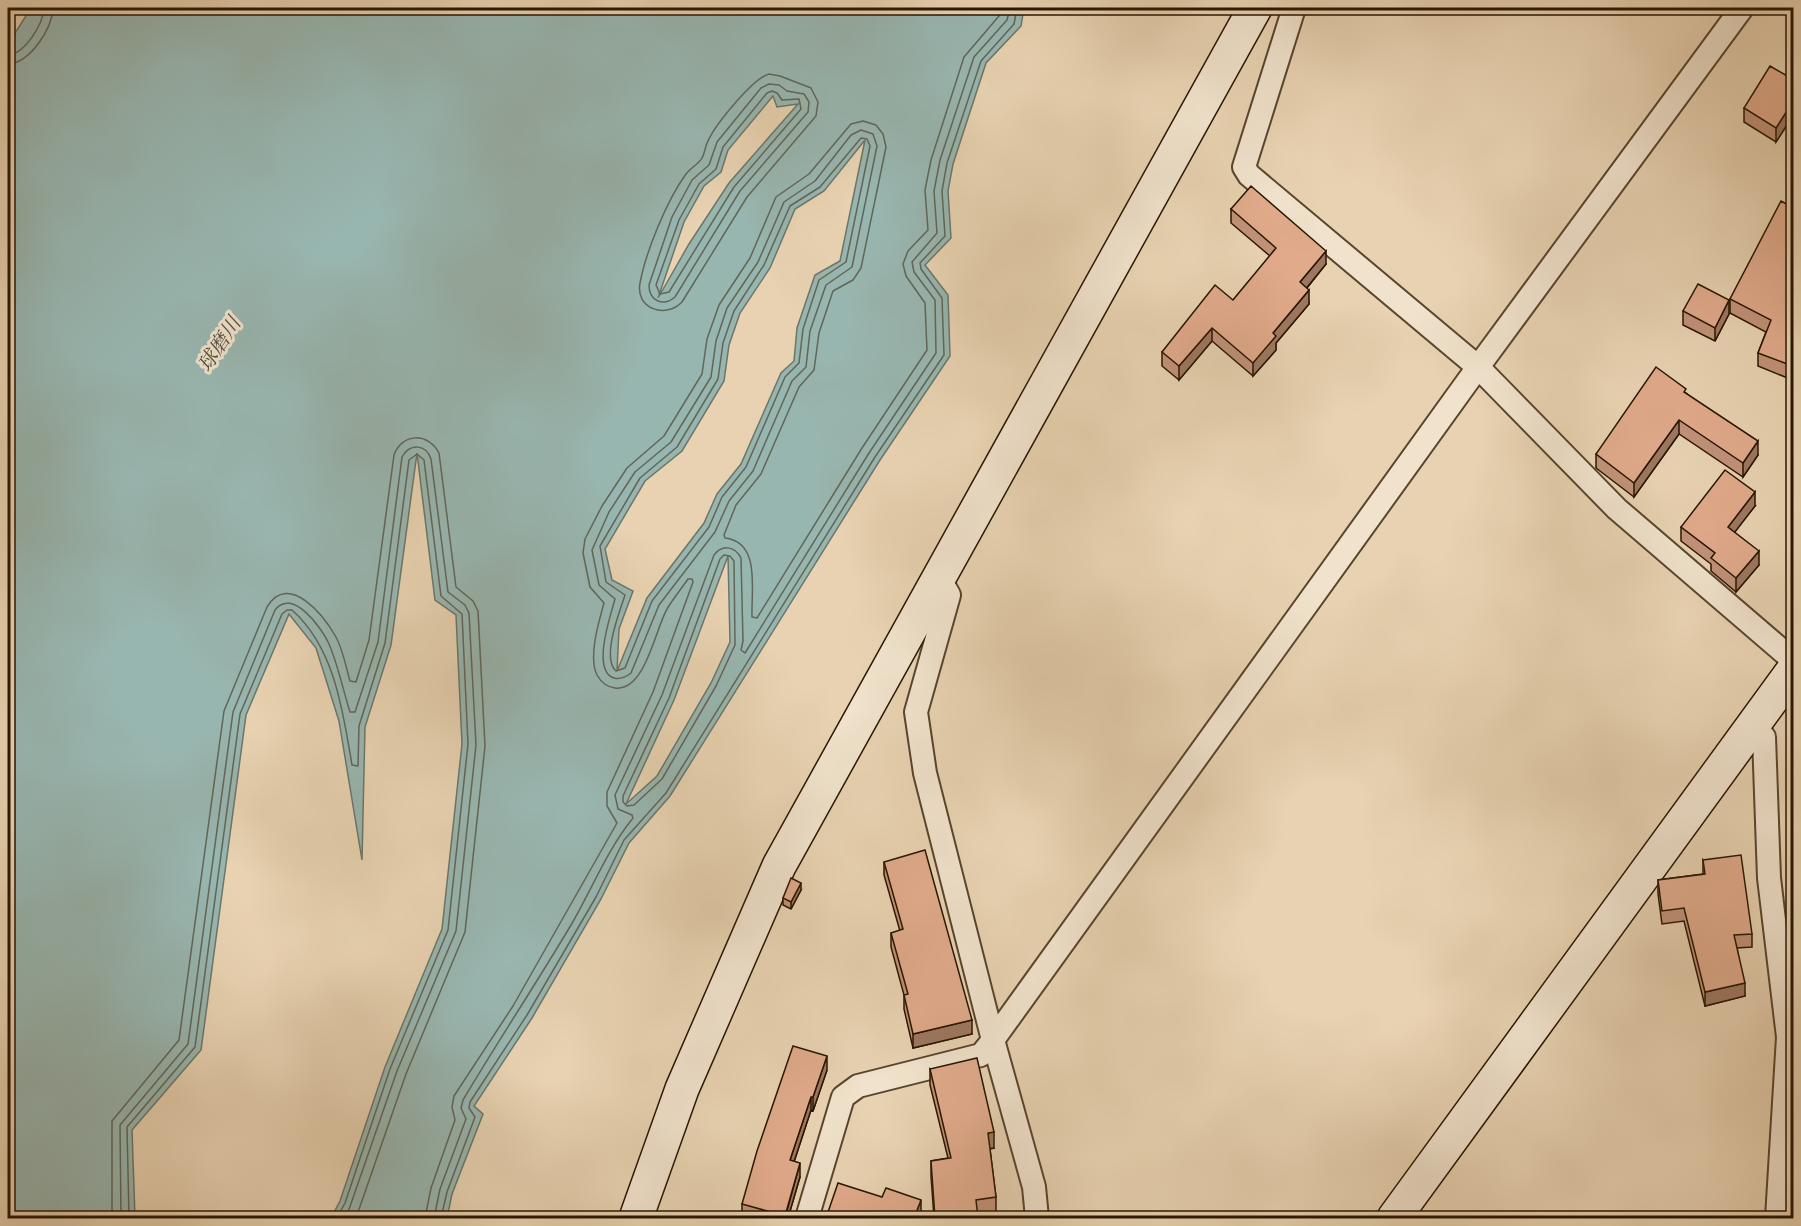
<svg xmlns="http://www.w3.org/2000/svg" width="1801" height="1226" font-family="'Libre Caslon Text','Noto Serif JP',serif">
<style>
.water{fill:#98b6b0;stroke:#6b766a;stroke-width:1.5;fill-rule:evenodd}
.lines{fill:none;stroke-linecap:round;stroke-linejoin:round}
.shore{stroke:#606658;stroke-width:1.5}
.street-casing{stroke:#58452d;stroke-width:26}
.secondary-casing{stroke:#281601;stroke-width:36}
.street{stroke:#f0e2cc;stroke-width:22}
.secondary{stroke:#f0e2cc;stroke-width:33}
.wall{fill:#c19278;stroke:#281601;stroke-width:1.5}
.shaded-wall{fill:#9d7761;stroke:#281601;stroke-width:1.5}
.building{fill:#e0aa8b;stroke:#281601;stroke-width:1.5}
.labels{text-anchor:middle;stroke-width:6;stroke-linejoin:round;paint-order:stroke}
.water-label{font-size:20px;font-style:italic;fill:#4f4e3e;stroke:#f0e2cc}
</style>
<rect width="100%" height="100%" fill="#e8d2b1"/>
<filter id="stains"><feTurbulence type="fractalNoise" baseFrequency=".00333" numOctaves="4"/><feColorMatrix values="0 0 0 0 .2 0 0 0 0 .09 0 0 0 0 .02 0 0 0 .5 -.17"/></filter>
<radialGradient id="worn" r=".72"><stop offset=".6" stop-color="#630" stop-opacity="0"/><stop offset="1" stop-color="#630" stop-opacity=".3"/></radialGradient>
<path class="water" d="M31 8H1024L1021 26 986 63 953 164 948 191 951 238 925 265 948 295 950 356 880 460 670 796 629 843 601 899 532 1018 474 1106 483 1114 452 1194 447 1218H331L340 1201 385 1067 442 929 462 744 456 615 435 600 417 453 391 645 365 727 362 860 339 721 316 648 289 614 246 715 201 1050 132 1130 135 1218H8V44ZM773 96 777 107 798 104 729 183 689 244 658 298 684 222 704 186 721 172 728 150ZM865 140 840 261 815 275 797 328 794 361 781 373 741 464 717 494 704 523 647 598 617 671 619 629 633 591 612 580 605 549 645 481 682 451 724 381 729 345 740 313 770 268 795 209 824 191ZM728 556 730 642 711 683 657 776 626 804 674 700Z"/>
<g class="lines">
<path class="shore" d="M8 55C25 54 43 24 44 8
M8 64C30 63 52 29 53 8
M769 74 780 76 811 88 818 102 816 116 747 197 682 302C666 319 635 309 640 283 646 251 667 200 686 174 690 168 699 164 702 158 705 153 705 146 708 141 715 125 753 78 769 74Z
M769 84 779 85 787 91 804 94 809 102 808 112 740 191 675 297C663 307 649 301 649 285L672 217 692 180 709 165 717 142 761 88Z
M772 91 777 93 782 100 799 99 801 109 734 187 669 292 660 294 656 285 679 220 699 184 716 169 723 147 767 93Z
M861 130 873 134 877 146 852 267 826 285 810 331 806 367 792 381 753 471 729 501 715 532 659 605 631 673C626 677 621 680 614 678 591 671 611 614 615 599L599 585 592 550 609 512 635 472 671 442 711 377 716 341 727 308 758 262 784 202 815 181 851 135Z
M861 138 867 139 870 146 846 262 819 280 803 329 799 363 785 377 746 467 722 497 709 527 652 601 625 668 616 671C601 658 620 611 625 595L606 582 600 546 640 478 677 447 718 379 723 343 734 311 764 265 790 206 820 187Z
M724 555 730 556 734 561 735 645 716 686 662 779 634 805 627 806 623 802V796L669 698 720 559Z
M112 1218V1121L179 1040 224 711 267 607C289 571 324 616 336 637 343 650 346 667 350 681L356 682 369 640 394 455C402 433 428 432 439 453L456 587 473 601 478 611 485 746 465 932 406 1074 356 1218
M121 1218 120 1125 188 1044 233 712 275 610C292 587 322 628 329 644 338 665 343 690 350 712H355L378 642 402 457C410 443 426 444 431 459L448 592 465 605 469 613 476 745 456 931 397 1071 346 1218
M129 1218 127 1127 195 1047 240 714 282 614 287 610H292C335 648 343 712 352 765L358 766 359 726 385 643 409 460 417 454 424 460 441 596 462 614 468 744 448 930 390 1069 345 1203 337 1218
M425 1218 431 1188 455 1120 452 1107 454 1096 513 1006 617 823 607 806V792L653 692 693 582 692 579H688C681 589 673 599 667 609 655 630 645 692 615 688 607 687 601 682 597 675 588 657 599 621 604 603L590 587 583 553 585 539 602 506 627 468 664 436 702 374 707 339 719 305 750 258 776 197 809 174 851 124 863 121 876 125 883 134 886 147 861 268 853 280 833 291 819 333 814 370 799 387 761 474 736 505 724 535 725 538C761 542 751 590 752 617L757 618 862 448 927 350 925 303 906 276 903 264 908 251 928 230 925 190 931 160 964 57 999 16 1001 8
M434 1218 440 1189 466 1119 461 1108 463 1100C498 1041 536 984 571 925 592 889 607 850 633 818L632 815 618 809 615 795 662 695 714 555C722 544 735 546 741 558L743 641 741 650 745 653 869 453 936 353 935 300 914 272 912 262 937 233 934 191 940 160 974 57 1007 20 1010 8
M441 1218 447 1192 475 1117 469 1108 470 1102 527 1015 596 897 624 840 666 793 875 457 944 355 942 298 921 269 920 263 945 236 942 191 947 163 981 61 1014 24 1017 8"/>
<g class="street-casing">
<path id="street" d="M1294 8 1244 167 1249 175 1478 367 1617 509 1794 661
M940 579 949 595 916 712 925 773 993 1040 1034 1187 1037 1218
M1753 725 1764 737 1769 878 1788 1037 1777 1218
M807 1218 843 1097 858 1086 981 1055 993 1040 1478 367 1742 8"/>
</g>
<g class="secondary-casing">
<path id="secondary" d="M636 1218 682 1089 779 866 1255 8
M1394 1218 1794 669"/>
</g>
<use href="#street" class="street"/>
<use href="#secondary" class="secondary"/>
</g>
<path class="wall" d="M1794 80V114L1776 142 1744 122V108Z
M1794 205V371L1790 379 1758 366V353L1766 332 1730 313V299Z
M1231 209 1326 264 1307 288 1309 304 1276 343V350L1253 376 1212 341 1179 380 1162 366V352L1233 300 1270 256 1231 223Z
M1683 311 1729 314 1715 341 1683 325Z
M1686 393 1758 455 1743 477 1679 434 1634 497 1596 468V454Z
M1755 506 1734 532 1759 565 1736 592 1711 571V564L1681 541V527Z
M1703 860 1752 934V947L1737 948 1745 996 1705 1006 1684 921 1662 924 1658 894V880L1703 874Z
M884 862 972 1034 913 1048 904 1009V995L891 947V933L900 931 884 875Z
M801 890 791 909 783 905V898Z
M1789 912H1794V957H1792L1789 930Z
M930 1069 994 1148 990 1149 996 1197V1213L978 1216V1218H934L931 1176V1161L948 1158 930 1085Z
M827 1070 813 1111 811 1110 794 1162 800 1177 788 1218H742V1204Z
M1794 1155V1197H1792Z"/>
<path class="shaded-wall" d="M1794 100V114L1776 142V128Z
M1326 251V264L1300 296V282Z
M1794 263V277L1789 272Z
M1309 290V304L1276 343V350L1253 376V363L1273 333Z
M1729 300V314L1715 341V328Z
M1212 328V341L1179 380V366Z
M1794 358V371L1790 379V365Z
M1679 420V434L1634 497V483Z
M1758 441V455L1743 477V463Z
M1755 492V506L1728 541V527Z
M1759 551V565L1736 592V578Z
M801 883V890L791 909V902Z
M1745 983V996L1705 1006V992Z
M972 1020V1034L913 1048V1034Z
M827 1056V1070L813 1111V1097Z
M811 1097V1110L790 1174V1160Z
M994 1132V1148L988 1149V1133Z
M800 1163V1177L788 1218H785Z
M921 1200V1214L919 1218H914Z"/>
<path class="building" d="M1770 66 1794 80V100L1776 128 1744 108Z
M1251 186 1326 251 1300 282 1309 290 1273 333 1276 336 1253 363 1212 328 1179 366 1162 352 1215 285 1233 300 1276 248 1231 209Z
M1781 201 1792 207 1794 205V263L1789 272 1794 274V358L1790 365 1758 353 1771 320 1730 299Z
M1698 284 1729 300 1715 328 1683 311Z
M1656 367 1686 389 1684 392 1758 441 1743 463 1679 420 1634 483 1596 454Z
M1725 470 1755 492 1728 527 1759 551 1736 578 1711 558 1715 553 1681 527Z
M925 850 972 1020 913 1034 904 995 908 994 891 933 903 929 884 862Z
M1741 855 1752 934 1734 935 1745 983 1705 992 1684 908 1662 911 1658 880 1705 874 1703 860Z
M791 878 801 883 791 902 783 898Z
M1789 912H1794V938H1792Z
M793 1046 827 1056 813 1097H811L790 1160 800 1163 785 1216 742 1204 757 1151Z
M977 1058 994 1132 988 1133 996 1197 976 1200 978 1218H935L931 1161 951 1158 930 1069Z
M1794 1155V1183H1792Z
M838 1183 882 1197 886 1188 921 1200 914 1218H826Z"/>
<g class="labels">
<g class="water-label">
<text transform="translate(219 344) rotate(-57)" y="7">球磨川</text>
</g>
</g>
<rect width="1801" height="1226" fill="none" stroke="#e8d2b1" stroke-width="30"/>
<rect x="9" y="9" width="1783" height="1208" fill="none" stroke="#281601" stroke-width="3"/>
<rect x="15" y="15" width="1771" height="1196" fill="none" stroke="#281601" stroke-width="1.5"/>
<rect width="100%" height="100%" filter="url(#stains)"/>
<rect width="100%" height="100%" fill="url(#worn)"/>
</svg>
